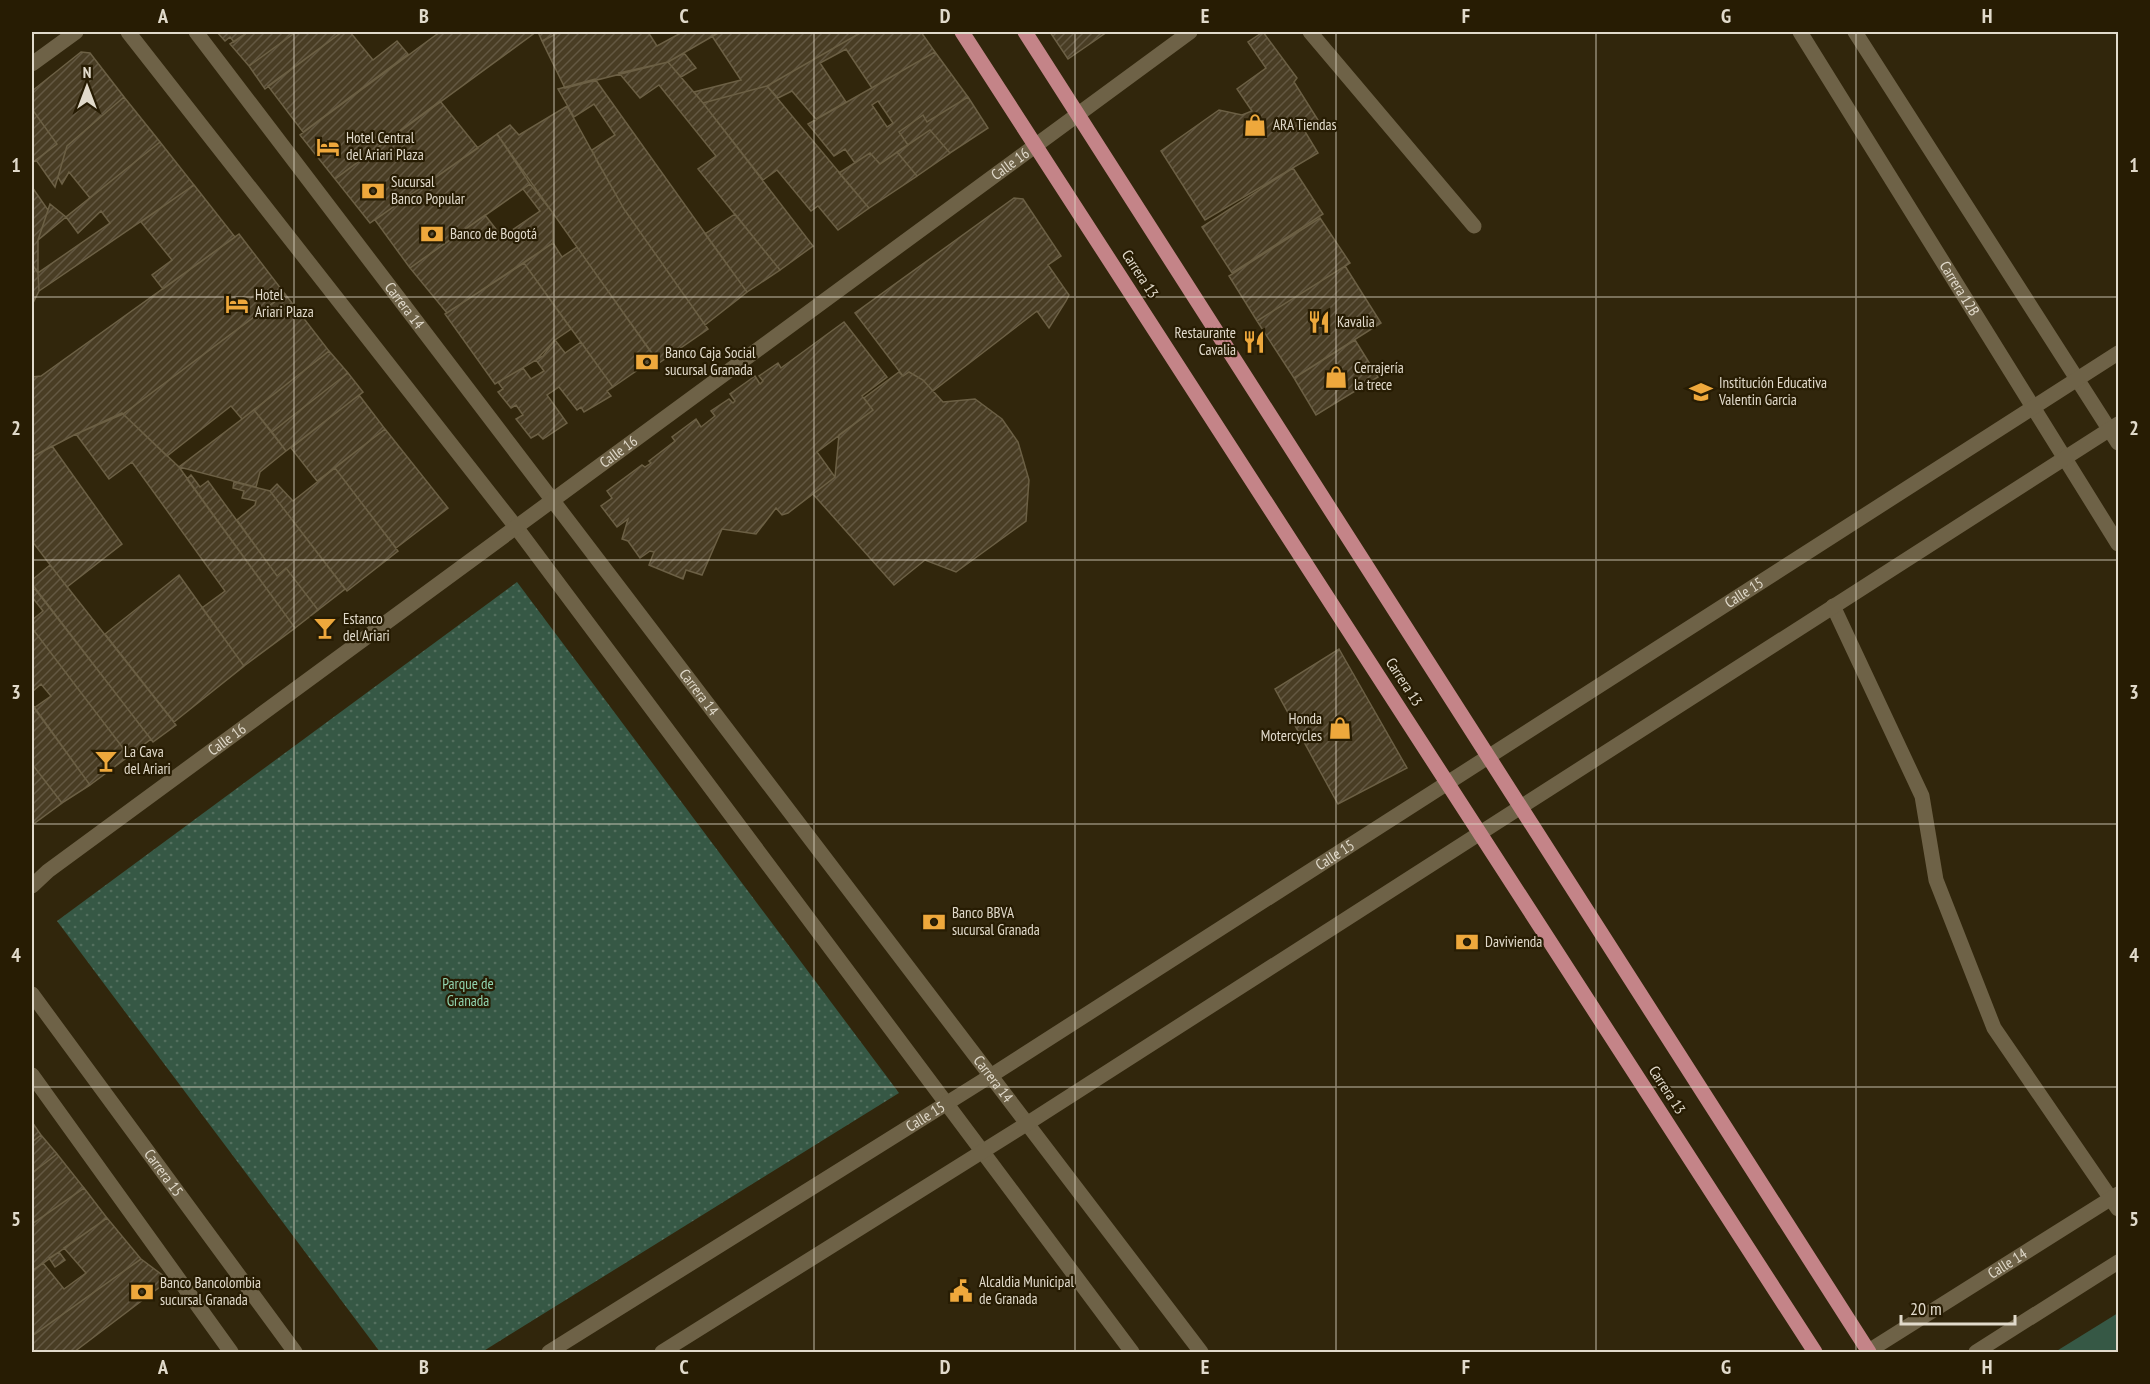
<svg xmlns="http://www.w3.org/2000/svg" width="2150" height="1384" font-family="'PT Sans Narrow',sans-serif">
<style>
.green{fill:url(#green-dots)}
.pitch{fill:#365845}
.building{fill:url(#building-hatch);stroke:#6c6045;stroke-width:1.5;fill-rule:evenodd}
.lines{fill:none;stroke-linecap:round;stroke-linejoin:round}
.minor{stroke:#6e6247;stroke-width:15}
.major{stroke:#c48488;stroke-width:15}
.grid{fill:none;stroke:#e1dacb;stroke-width:1.5;stroke-opacity:0.55}
.labels{text-anchor:middle;stroke-width:4.5;stroke-linejoin:round;paint-order:stroke}
.poi-label{font-size:15px;fill:#e1dacb;stroke:#271c03;text-anchor:start}
.street-label{font-size:15px;fill:#e1dacb;stroke:#271c03}
.park-label{font-size:15px;fill:#91d4af;stroke:#271c03}
.neatline{fill:none;stroke:#e1dacb;stroke-width:2}
.grid-label{font-size:20px;text-anchor:middle;font-weight:bold;fill:#e1dacb}
</style>
<defs>
<pattern id="green-dots" width="8" height="8" patternUnits="userSpaceOnUse" patternTransform="scale(1.5)"><rect width="8" height="8" fill="#365845"/><path d="M2 2h.1M6 6h.1" fill="none" stroke="#536f5e" stroke-width="1.8" stroke-linecap="round"/></pattern>
<pattern id="building-hatch" width="6" height="6" patternUnits="userSpaceOnUse" patternTransform="scale(1.5)"><rect width="6" height="6" fill="#493d24"/><path d="M-1 1l2-2M0 6l6-6M5 7l2-2" fill="none" stroke="#635842"/></pattern>
</defs>
<rect width="100%" height="100%" fill="#31260c"/>
<path class="green" d="M517 582 899 1093 482 1352H380L57 921Z"/>
<path class="pitch" d="M2118 1313V1352H2055Z"/>
<path class="building" d="M217 32H248L234 42 230 37 225 41Z
M248 32H296L249 66 230 44Z
M296 32H342L265 89 249 66Z
M342 32H350L373 60 397 41 408 54 303 132 268 86Z
M440 32H536L335 179 300 135Z
M538 32H560L542 41Z
M560 32H648L657 46 679 34 677 32H720L668 62 565 88 542 41Z
M720 32H862L767 86 703 103 694 92 741 80 712 36Z
M862 32H921L935 52 872 88 846 49 820 63 846 102 816 119 792 91 778 98 767 86Z
M1050 32H1107L1068 59Z
M1263 32 1297 78 1294 82 1318 120 1304 130 1318 153 1205 220 1161 151 1219 110 1242 115 1252 111 1237 89 1266 68 1248 42Z
M81 52 90 53 124 97 67 146 55 187 36 160 57 144 32 109V91Z
M935 52 968 97 927 122 923 115 899 132 908 145 880 164 870 153 855 163 845 149 834 156 808 124ZM878 101 893 123 887 127 872 105Z
M684 53 696 68 681 77 668 62Z
M668 62 703 103 813 246 780 270 698 169 716 156 659 85 640 98 619 73Z
M595 79 747 292 705 325 624 209 597 161 592 150 615 135 594 104 574 117 558 89Z
M767 86 869 208 838 230 818 206 811 211 777 170 763 180 703 103Z
M124 97 160 142 90 198 69 172 62 184 58 177 67 146Z
M968 97 988 128 950 153 930 130 908 145 899 132 923 115 927 122Z
M440 101 478 148 370 223 335 179Z
M567 106 624 209 708 329 659 363 497 134 510 125 519 135Z
M32 109 57 144 32 163Z
M930 130 950 153 917 176 897 152Z
M497 134 530 184 410 268 375 220Z
M160 142 194 185 39 291 38 273 110 223 101 211 78 233 66 217Z
M897 152 917 176 869 208 839 173 870 153 880 164Z
M1293 168 1323 214 1232 273 1202 227Z
M530 184 553 213V243L447 313 410 268 485 215 502 237 540 211 523 189Z
M194 185 235 237 163 289 152 275 172 260 141 222Z
M32 187 48 210 38 240V273L32 264Z
M1014 198 1023 199 1061 256 1048 265 1069 295 1066 301 1049 328 1037 311 933 391 923 380 909 372 903 376 855 313Z
M50 204 66 217 38 240Z
M735 214 780 270 747 292 705 234Z
M1320 218 1350 263 1257 321 1229 276Z
M239 234 285 294 123 414 76 434 32 457V377L41 376Z
M553 243 562 257 577 247 655 358 613 387 524 263Z
M524 263 571 329 555 340 543 356 495 384 445 314Z
M32 264 38 273 39 291 32 305Z
M1345 266 1381 323 1294 378 1257 321Z
M285 294 329 351 242 419 231 406 167 456 123 414Z
M844 322 887 377 862 396 873 410 817 452 835 477 788 513 782 515 776 508 756 534 722 529 702 575 686 570 683 579 649 565 654 552 650 551 640 558 628 541 622 539 628 519 617 527 601 506 612 498 607 491 642 465 645 467 651 463 649 461 675 441 672 437 696 419 701 427 715 416 711 411 729 399 733 403 735 401 730 394 755 376 760 384 763 381 759 376 778 363 781 368Z
M555 340 565 353 581 342 613 387 607 391 611 396 584 412 581 407 577 410 559 387 547 395 567 423 543 439 538 434 531 438 516 419 523 415 516 405 511 408 498 392 503 389 498 382 523 368 531 379 544 371 536 360Z
M1355 340 1378 377 1316 415 1294 378Z
M329 351 348 373 272 432 254 410Z
M899 372 903 376 909 372 923 380 943 402 975 399 1002 419 1018 442 1029 480 1026 521 956 572 925 560 894 585 813 494 835 477 839 435 873 410 864 398Z
M348 373 363 392 286 451 272 432Z
M359 395 385 429 317 481 291 448Z
M254 410 286 451 260 472 256 487 179 467Z
M122 413 179 467 295 628 244 666 202 608 225 591 132 462 109 479 76 434Z
M385 429 448 508 396 548 335 468Z
M52 446 122 544 67 587 32 541V457Z
M335 468 398 551 347 591 270 491 277 484 293 501Z
M191 475 200 487 208 481 277 576 286 568 318 610 295 628 187 479Z
M234 482 270 491 345 589 318 610 286 568 277 576 237 520 255 505 256 501 242 498 244 491 233 488Z
M50 565 176 725 153 742 32 584V580Z
M179 575 244 666 174 722 105 634Z
M35 589 151 739 129 756 32 628V620L43 611 32 597V591Z
M32 628 129 756 90 785 34 708 51 696 41 684 32 692Z
M1339 649 1407 768 1338 804 1275 689Z
M32 704 90 785 62 803 32 764Z
M32 764 62 803 32 825Z
M32 1122 41 1135 32 1142Z
M41 1135 57 1154 32 1173V1142Z
M57 1154 84 1188 32 1224V1173Z
M84 1188 107 1218 32 1271V1224Z
M107 1218 141 1259 32 1336V1271L43 1263 64 1289 86 1273 64 1248Z
M59 1252 65 1260 55 1267 49 1258Z
M141 1259 169 1280 74 1352H32V1336Z"/>
<g class="lines">
<g class="minor">
<path d="M128 32 516 527 1132 1352"/>
<path id="s1" d="M196 32 1201 1352"/>
<path d="M1310 32 1474 226"/>
<path id="s2" d="M1800 32 2118 544"/>
<path d="M1855 32 2118 443"/>
<path d="M32 64 76 32"/>
<path d="M1833 606 1922 796 1936 880 1994 1028 2118 1209"/>
<path id="s3" d="M32 886 48 871 1190 32"/>
<path id="s4" d="M32 994 295 1352"/>
<path d="M32 1075 231 1352"/>
<path id="s5" d="M549 1352 992 1075 2118 353"/>
<path d="M662 1352 1028 1123 2118 424"/>
<path id="s6" d="M1867 1352 2118 1194"/>
<path d="M1976 1352 2118 1262"/>
</g>
<path class="major" d="M962 32 1815 1352
M1025 32 1869 1352"/>
</g>
<path class="grid" d="M294 32V1352M554 32V1352M814 32V1352M1075 32V1352M1336 32V1352M1596 32V1352M1856 32V1352M32 297H2118M32 560H2118M32 824H2118M32 1087H2118"/>
<defs>
<g id="shop-bare" transform="scale(1.8)"><path d="M-5-2.5h2.3a2.7 3.5 0 0 1 5.4 0H5L5.5 6h-11ZM-1.5-2.5h3a1.5 2.3 0 0 0-3 0Z" fill="#eea83c" stroke="#271c03" stroke-width="2.5" paint-order="stroke"/></g>
<g id="hotel-bare" transform="scale(1.8)"><path d="M-6-4.5h1.5V1H6V5H4.5V3h-9V5H-6ZM-4 0a1.8 1.8 0 1 1 3.6 0ZM.5 0V-2.5h3Q6-2.5 6 0Z" fill="#eea83c" stroke="#271c03" stroke-width="2.5" paint-order="stroke"/></g>
<g id="bank-bare" transform="scale(1.8)"><path d="M-6-4H6V4H-6ZM0-2.3a2.3 2.3 0 1 0 0 4.6a2.3 2.3 0 1 0 0-4.6Z" fill="#eea83c" stroke="#271c03" stroke-width="2.5" paint-order="stroke"/></g>
<g id="restaurant-bare" transform="scale(1.8)"><path d="M-5-6h1v4h1v-4h1v4h1v-4h1v5L-1.5 .5V6h-2V.5L-5-1ZM5-6V6H3V1.5H1.5Q1.5-4 5-6Z" fill="#eea83c" stroke="#271c03" stroke-width="2.5" paint-order="stroke"/></g>
<g id="school-bare" transform="scale(1.8)"><path d="M0-5L7-2L0 1L-7-2ZM-4 1L0 2.5L4 1V4Q0 6-4 4Z" fill="#eea83c" stroke="#271c03" stroke-width="2.5" paint-order="stroke"/></g>
<g id="bar-bare" transform="scale(1.8)"><path d="M-6-5H6L.8 .8V4.5H3.5V6h-7V4.5H-.8V.8Z" fill="#eea83c" stroke="#271c03" stroke-width="2.5" paint-order="stroke"/></g>
<g id="civic-bare" transform="scale(1.8)"><path d="M-.6-6.5H3V-4.5H.6V-3L4-1V1h2V6H-6V1h2V-1L-.6-3ZM-1.2 2.5V6h2.4V2.5Z" fill="#eea83c" stroke="#271c03" stroke-width="2.5" paint-order="stroke"/></g>
</defs>
<g fill-rule="evenodd">
<use href="#shop-bare" x="1255" y="125"/>
<use href="#hotel-bare" x="328" y="147"/>
<use href="#bank-bare" x="373" y="191"/>
<use href="#bank-bare" x="432" y="234"/>
<use href="#hotel-bare" x="237" y="304"/>
<use href="#restaurant-bare" x="1319" y="322"/>
<use href="#restaurant-bare" x="1254" y="342"/>
<use href="#bank-bare" x="647" y="362"/>
<use href="#shop-bare" x="1336" y="377"/>
<use href="#school-bare" x="1701" y="392"/>
<use href="#bar-bare" x="325" y="628"/>
<use href="#shop-bare" x="1340" y="728"/>
<use href="#bar-bare" x="106" y="761"/>
<use href="#bank-bare" x="934" y="922"/>
<use href="#bank-bare" x="1467" y="942"/>
<use href="#civic-bare" x="961" y="1291"/>
<use href="#bank-bare" x="142" y="1292"/>
</g>
<g class="labels">
<g class="poi-label">
<text x="1273" y="130">ARA Tiendas</text>
<text x="346" y="143">Hotel Central<tspan x="346" dy="17">del Ariari Plaza</tspan></text>
<text x="391" y="187">Sucursal<tspan x="391" dy="17">Banco Popular</tspan></text>
<text x="450" y="239">Banco de Bogotá</text>
<text x="255" y="300">Hotel<tspan x="255" dy="17">Ariari Plaza</tspan></text>
<text x="1337" y="327">Kavalia</text>
<text x="1236" y="338" text-anchor="end">Restaurante<tspan x="1236" dy="17">Cavalia</tspan></text>
<text x="665" y="358">Banco Caja Social<tspan x="665" dy="17">sucursal Granada</tspan></text>
<text x="1354" y="373">Cerrajería<tspan x="1354" dy="17">la trece</tspan></text>
<text x="1719" y="388">Institución Educativa<tspan x="1719" dy="17">Valentin Garcia</tspan></text>
<text x="343" y="624">Estanco<tspan x="343" dy="17">del Ariari</tspan></text>
<text x="1322" y="724" text-anchor="end">Honda<tspan x="1322" dy="17">Motercycles</tspan></text>
<text x="124" y="757">La Cava<tspan x="124" dy="17">del Ariari</tspan></text>
<text x="952" y="918">Banco BBVA<tspan x="952" dy="17">sucursal Granada</tspan></text>
<text x="1485" y="947">Davivienda</text>
<text x="979" y="1287">Alcaldia Municipal<tspan x="979" dy="17">de Granada</tspan></text>
<text x="160" y="1288">Banco Bancolombia<tspan x="160" dy="17">sucursal Granada</tspan></text>
</g>
<g class="street-label">
<text dy="5" stroke="none"><textPath href="#s3" startOffset="1216">Calle 16</textPath></text>
<text transform="translate(1140 274) rotate(57)" y="5">Carrera 13</text>
<text dy="5" stroke="none"><textPath href="#s2" startOffset="302">Carrera 12B</textPath></text>
<text dy="5" stroke="none"><textPath href="#s1" startOffset="344">Carrera 14</textPath></text>
<text dy="5" stroke="none"><textPath href="#s3" startOffset="730">Calle 16</textPath></text>
<text dy="5" stroke="none"><textPath href="#s5" startOffset="1416">Calle 15</textPath></text>
<text transform="translate(1404 682) rotate(57)" y="5">Carrera 13</text>
<text dy="5" stroke="none"><textPath href="#s1" startOffset="830">Carrera 14</textPath></text>
<text dy="5" stroke="none"><textPath href="#s3" startOffset="244">Calle 16</textPath></text>
<text dy="5" stroke="none"><textPath href="#s5" startOffset="930">Calle 15</textPath></text>
<text dy="5" stroke="none"><textPath href="#s1" startOffset="1316">Carrera 14</textPath></text>
<text transform="translate(1667 1090) rotate(57)" y="5">Carrera 13</text>
<text dy="5" stroke="none"><textPath href="#s5" startOffset="444">Calle 15</textPath></text>
<text dy="5" stroke="none"><textPath href="#s4" startOffset="222">Carrera 15</textPath></text>
<text dy="5" stroke="none"><textPath href="#s6" startOffset="166">Calle 14</textPath></text>
</g>
<g class="park-label">
<text x="468" y="989">Parque de<tspan x="468" dy="17">Granada</tspan></text>
</g>
</g>
<rect width="2150" height="1384" fill="none" stroke="#271c03" stroke-width="66"/>
<g transform="translate(87 87)" stroke="#271c03" stroke-width="4.5" paint-order="stroke">
<path d="M0-4.5L10 22L0 15L-10 22Z" fill="#e1dacb"/>
<text y="-9" font-size="16" font-weight="bold" text-anchor="middle" fill="#e1dacb">N</text>
</g>
<path d="M1901 1315v9h114v-9" fill="none" stroke="#e1dacb" stroke-width="3"/>
<text x="1910" y="1315" font-size="18" fill="#e1dacb" stroke="#271c03" stroke-width="4.5" paint-order="stroke">20 m</text>
<rect x="33" y="33" width="2084" height="1318" class="neatline"/>
<g class="grid-label">
<text x="163" y="23">A</text>
<text x="424" y="23">B</text>
<text x="684" y="23">C</text>
<text x="945" y="23">D</text>
<text x="1205" y="23">E</text>
<text x="1466" y="23">F</text>
<text x="1726" y="23">G</text>
<text x="1987" y="23">H</text>
<text x="16" y="172">1</text>
<text x="2134" y="172">1</text>
<text x="16" y="435">2</text>
<text x="2134" y="435">2</text>
<text x="16" y="699">3</text>
<text x="2134" y="699">3</text>
<text x="16" y="962">4</text>
<text x="2134" y="962">4</text>
<text x="16" y="1226">5</text>
<text x="2134" y="1226">5</text>
<text x="163" y="1374">A</text>
<text x="424" y="1374">B</text>
<text x="684" y="1374">C</text>
<text x="945" y="1374">D</text>
<text x="1205" y="1374">E</text>
<text x="1466" y="1374">F</text>
<text x="1726" y="1374">G</text>
<text x="1987" y="1374">H</text>
</g>
</svg>
